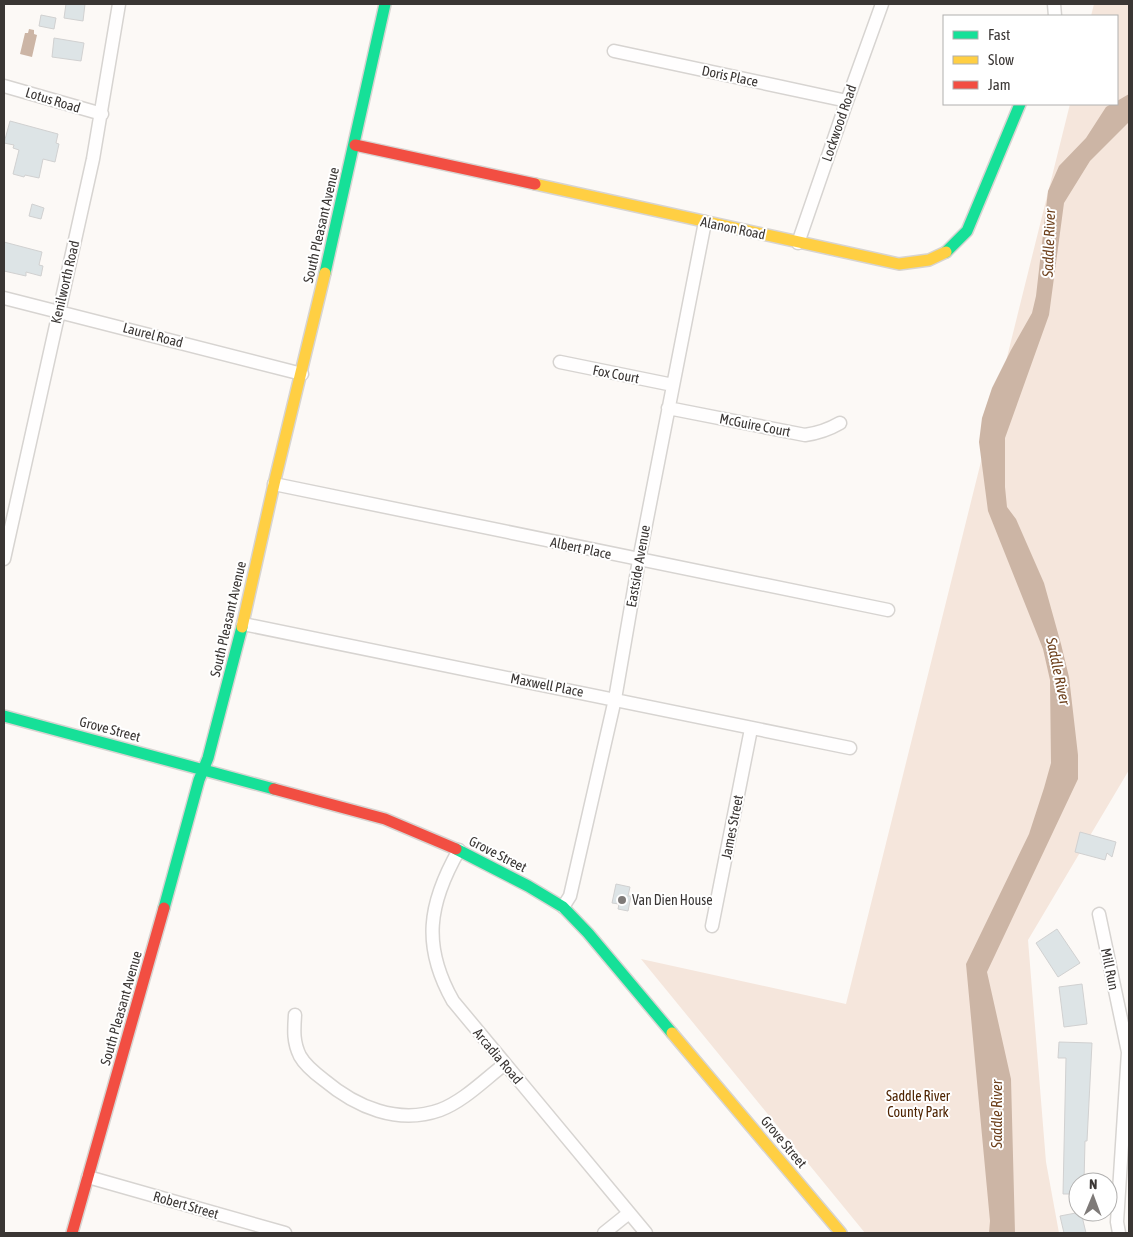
<svg xmlns="http://www.w3.org/2000/svg" width="1133" height="1237" font-family="'Asap Condensed',sans-serif">
<style>
.green{fill:#f5e6dc}
.water{fill:#ccb5a5}
.building{fill:#dde4e6;stroke:#d1d1d1}
.lines{fill:none;stroke-linecap:round;stroke-linejoin:round}
.street-casing{stroke:#d7d4d1;stroke-width:15}
.fast-casing{stroke:#d7d4d1;stroke-width:14}
.slow-casing{stroke:#d7d4d1;stroke-width:14}
.jam-casing{stroke:#d7d4d1;stroke-width:14}
.street{stroke:#fffefe;stroke-width:12}
.fast{stroke:#16e098;stroke-width:11}
.slow{stroke:#ffcf43;stroke-width:11}
.jam{stroke:#f24e42;stroke-width:11}
.poi-dot{fill:#7e7a78;stroke:#fff;stroke-width:2}
.labels{text-anchor:middle;stroke-width:4;stroke-linejoin:round;paint-order:stroke}
.street-label{font-size:14px;fill:#3a3634;stroke:#fff}
.poi-label{font-size:14px;fill:#3a3634;stroke:#fff;text-anchor:start}
.park-label{font-size:14px;fill:#4e2300;stroke:#fff}
.water-label{font-size:15px;font-style:italic;fill:#6d401c;stroke:#fff}
</style>
<rect width="100%" height="100%" fill="#fcf9f6"/>
<path class="green" d="M1094 4H1129V770L1028 940 1046 1162 1059 1233H865L641 959 846 1004 1070 104H1117V16H1091Z"/>
<path class="water" d="M29 29 34 30V34L37 35 32 57 20 54 25 33H28Z
M1129 94V122L1090 161 1064 203 1049 315 1005 438V487L1007 507 1016 519 1044 583 1061 644 1069 677 1078 755V779L987 972 1011 1079 1015 1233H989L990 1221 966 964 1029 834 1044 788 1051 763 1050 680 1043 649 988 511 979 442 982 418 992 388 1011 350 1032 313 1036 296 1048 191 1059 166 1086 138 1106 107 1111 104H1117V101Z"/>
<path class="building" d="M66 4H85L83 21 64 18Z
M41 15 56 18 54 29 39 26Z
M54 38 84 43 81 61 52 57Z
M10 121 58 134 56 143 59 144 55 162 43 159 39 178 25 175 24 177 13 174 19 150 13 148 14 145 4 143Z
M32 204 44 208 41 219 29 216Z
M4 242 42 252 39 265 43 266 41 276 26 272V276L4 271Z
M1080 832 1116 842 1112 857 1107 853 1105 860 1075 852Z
M616 884 630 887 628 896H631L628 911 618 909 619 904 612 903Z
M1057 929 1080 963 1058 977 1036 943Z
M1082 984 1087 1024 1064 1027 1059 987Z
M1059 1042 1092 1043 1087 1141H1085L1084 1182H1078V1194H1063L1066 1058H1058Z
M1081 1212 1086 1233H1064L1060 1216Z"/>
<g class="lines">
<g class="street-casing">
<path id="street" d="M1054 4 1055 16
M614 51 847 101
M4 86 102 114
M798 243 847 101 882 4
M4 298 302 374
M560 362 673 385
M668 408 805 435C819 433 828 430 840 423
M274 484 888 610
M4 559 93 159 119 4
M243 624 850 748
M459 850C428 904 422 946 453 1001L646 1233
M563 907 570 896 615 699 639 560 705 222
M1099 914 1128 1052 1117 1222 1119 1233
M712 926 751 729
M295 1015C294 1030 293 1042 300 1056 305 1065 316 1074 324 1080 356 1107 398 1125 440 1110 464 1101 485 1079 505 1064
M88 1177 285 1233
M604 1233 629 1213"/>
</g>
<g class="fast-casing">
<path id="fast" d="M946 252 967 231 1020 104
M325 273 385 4
M4 716 274 789
M456 849 528 886 563 907 588 933 672 1033
M164 908 199 780 208 758 242 627"/>
</g>
<g class="slow-casing">
<path id="slow" d="M535 184 899 264 929 260 946 252
M242 627 274 484 325 273
M672 1033 841 1233"/>
</g>
<g class="jam-casing">
<path id="jam" d="M355 145 535 184
M274 789 385 819 456 849
M72 1233 164 908"/>
</g>
<use href="#street" class="street"/>
<use href="#fast" class="fast"/>
<use href="#slow" class="slow"/>
<use href="#jam" class="jam"/>
</g>
<circle class="poi-dot" cx="622" cy="900" r="5"/>
<g class="labels">
<g class="street-label">
<text transform="translate(730 76) rotate(12)" y="5">Doris Place</text>
<text transform="translate(53 100) rotate(17)" y="5">Lotus Road</text>
<text transform="translate(839 123) rotate(-71)" y="5">Lockwood Road</text>
<text transform="translate(321 225) rotate(-77)" y="5">South Pleasant Avenue</text>
<text transform="translate(733 228) rotate(12)" y="5">Alanon Road</text>
<text transform="translate(65 282) rotate(-77)" y="5">Kenilworth Road</text>
<text transform="translate(153 335) rotate(15)" y="5">Laurel Road</text>
<text transform="translate(616 374) rotate(11)" y="5">Fox Court</text>
<text transform="translate(755 425) rotate(11)" y="5">McGuire Court</text>
<text transform="translate(581 548) rotate(12)" y="5">Albert Place</text>
<text transform="translate(638 566) rotate(-80)" y="5">Eastside Avenue</text>
<text transform="translate(228 619) rotate(-77)" y="5">South Pleasant Avenue</text>
<text transform="translate(547 685) rotate(11)" y="5">Maxwell Place</text>
<text transform="translate(110 729) rotate(15)" y="5">Grove Street</text>
<text transform="translate(732 827) rotate(-79)" y="5">James Street</text>
<text transform="translate(498 854) rotate(27)" y="5">Grove Street</text>
<text transform="translate(1110 969) rotate(78)" y="5">Mill Run</text>
<text transform="translate(121 1008) rotate(-74)" y="5">South Pleasant Avenue</text>
<text transform="translate(498 1056) rotate(50)" y="5">Arcadia Road</text>
<text transform="translate(784 1142) rotate(50)" y="5">Grove Street</text>
<text transform="translate(186 1205) rotate(16)" y="5">Robert Street</text>
</g>
<g class="poi-label">
<text x="632" y="905">Van Dien House</text>
</g>
<g class="park-label">
<text x="918" y="1101">Saddle River<tspan x="918" dy="16">County Park</tspan></text>
</g>
<g class="water-label">
<text transform="translate(1049 243) rotate(-88)" y="5">Saddle River</text>
<text transform="translate(1058 671) rotate(78)" y="5">Saddle River</text>
<text transform="translate(997 1114) rotate(-90)" y="5">Saddle River</text>
</g>
</g>
<rect width="1133" height="1237" fill="none" stroke="#3a3634" stroke-width="10"/>
<rect x="943" y="15" width="175" height="90" fill="#ffffff" stroke="#b0afae"/>
<rect x="953" y="31" width="25" height="8" fill="#16e098" stroke="#b0afae"/>
<text x="988" y="40" font-size="15" fill="#3a3634">Fast</text>
<rect x="953" y="56" width="25" height="8" fill="#ffcf43" stroke="#b0afae"/>
<text x="988" y="65" font-size="15" fill="#3a3634">Slow</text>
<rect x="953" y="81" width="25" height="8" fill="#f24e42" stroke="#b0afae"/>
<text x="988" y="90" font-size="15" fill="#3a3634">Jam</text>
<g transform="translate(1093 1197) rotate(1)"><circle r="24" fill="#ffffff" stroke="#b0afae"/>
<path d="M0-4L9 19L0 12L-9 19Z" fill="#7e7a78"/>
<text y="-8" font-size="14" font-weight="bold" text-anchor="middle" fill="#3a3634">N</text>
</g>
</svg>
